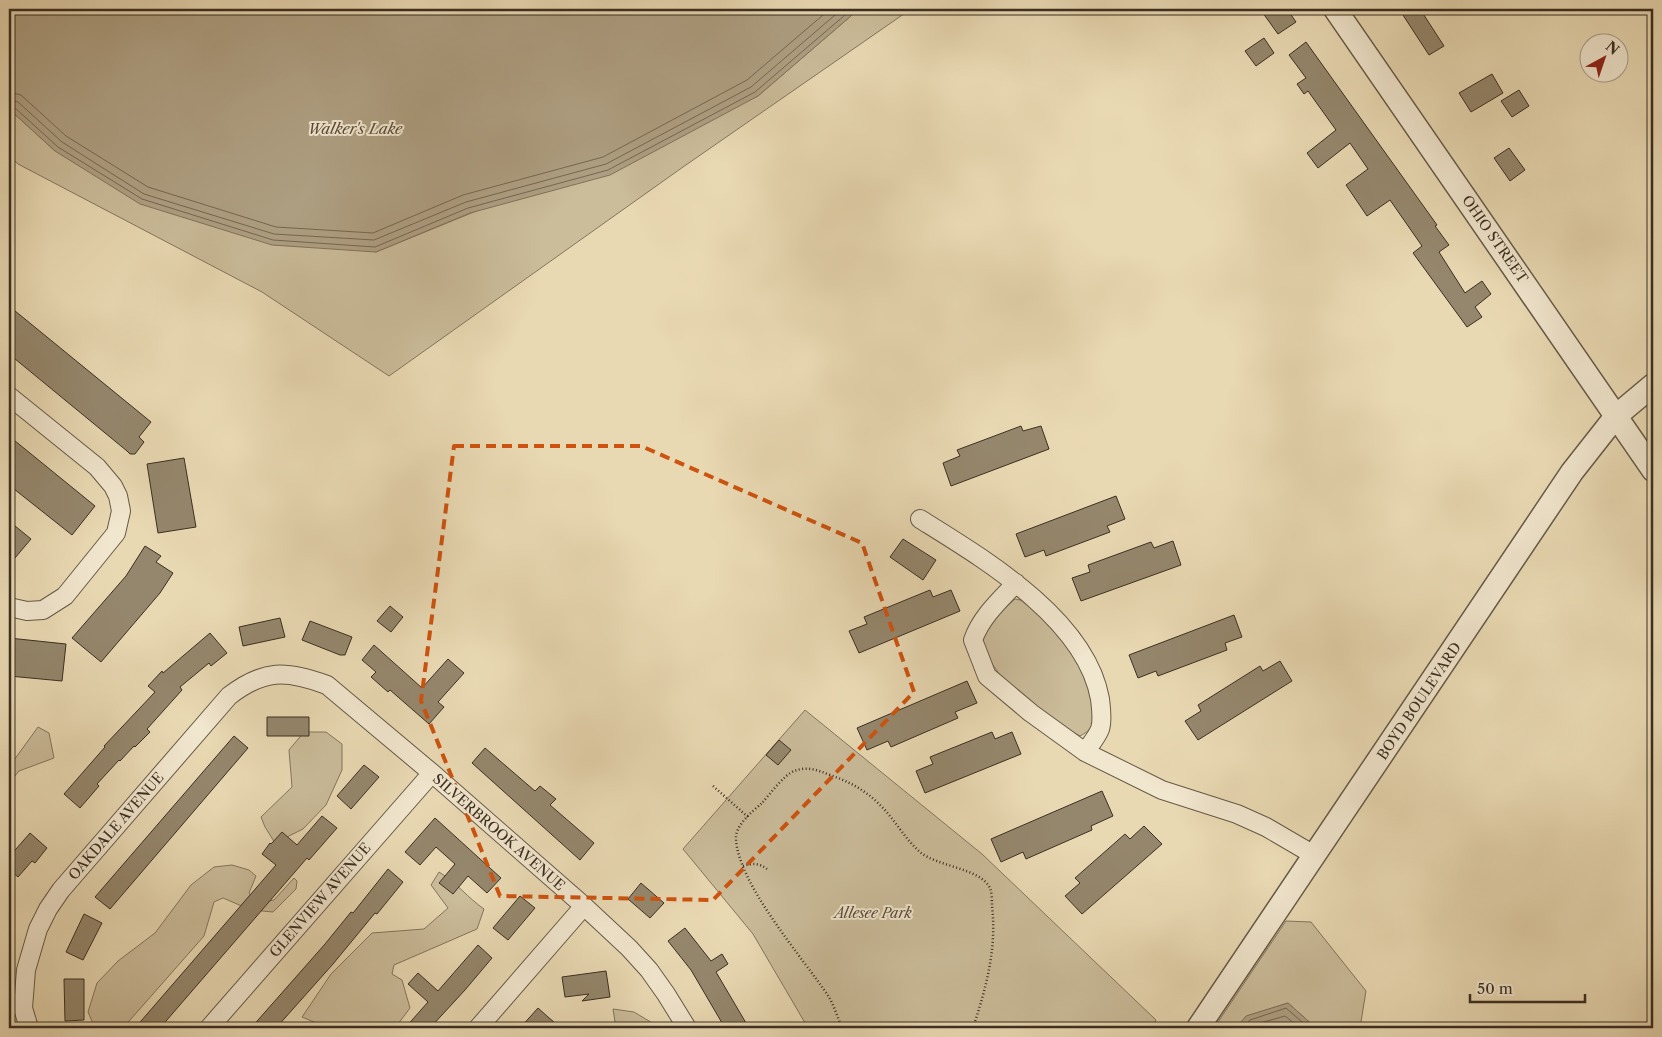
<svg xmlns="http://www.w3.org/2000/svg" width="1662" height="1037" font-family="'Libre Caslon Text',serif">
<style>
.green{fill:#cbbc9a;stroke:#83765e}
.water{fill:#ae9f82;stroke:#80725c}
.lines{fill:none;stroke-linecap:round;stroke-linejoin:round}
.shore{stroke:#746752;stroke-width:1}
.building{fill:#95876d;stroke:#3b2f22}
.minor-casing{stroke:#665a46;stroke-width:20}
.tertiary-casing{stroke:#665a46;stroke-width:25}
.path{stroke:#3b2f22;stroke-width:2.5;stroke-dasharray:1 2.5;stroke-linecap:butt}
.minor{stroke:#f1e6ce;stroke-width:18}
.tertiary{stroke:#f1e6ce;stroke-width:22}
.marked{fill:none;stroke:#ce530f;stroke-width:4;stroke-dasharray:10 6;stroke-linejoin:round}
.labels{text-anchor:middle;stroke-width:4;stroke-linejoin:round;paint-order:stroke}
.street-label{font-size:14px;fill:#3b2f22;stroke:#f1e6ce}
.park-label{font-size:14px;font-style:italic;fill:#584b3a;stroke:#f1e6ce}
.water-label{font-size:15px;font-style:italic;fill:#584b3a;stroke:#f1e6ce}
</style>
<rect width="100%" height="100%" fill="#e9d9b3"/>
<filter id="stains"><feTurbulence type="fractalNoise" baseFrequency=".004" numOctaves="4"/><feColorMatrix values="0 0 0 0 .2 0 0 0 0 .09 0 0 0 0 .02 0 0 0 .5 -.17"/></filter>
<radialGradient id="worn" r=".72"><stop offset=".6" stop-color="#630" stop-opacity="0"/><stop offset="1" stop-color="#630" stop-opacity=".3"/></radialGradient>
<path class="green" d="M859 9H911L683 167 389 376 262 292 18 164 9 156V109L55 151 376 252 758 96Z
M1015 599 1025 601C1055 632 1090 661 1093 708 1094 723 1095 728 1080 736L1059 724 1007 685 988 658 983 643 985 629 997 615Z
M805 710 982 854 1156 1020 1153 1028H808L753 934 683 849Z
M38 727 49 733 54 758 19 771 9 783V767Z
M304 732H326L342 744V770L326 805 303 829 275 843 265 827 261 817 292 787 289 750Z
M232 865 249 870 256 876 249 893 257 903 274 900 294 878 297 881 296 889 273 912 251 910 223 898 214 902 204 936 123 1028H95L88 1012 97 983 118 961 155 933 191 885 214 867Z
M439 872C456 882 468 898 484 909L477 929 394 965 392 974 402 980 410 1008 395 1028H328L302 1017 331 974 372 933 424 929 448 908 431 885Z
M1286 921 1311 922 1366 991 1360 1028H1316L1288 1003 1247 1016 1236 1028H1214Z
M613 1009 634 1012 654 1024 653 1028H616Z"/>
<path class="water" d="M9 9H859L758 96 610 175 470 213 376 252 272 245 140 204 55 151 9 109Z
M1288 1003 1316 1028H1236L1246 1016Z"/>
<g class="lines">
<path class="shore" d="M9 92 21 95 66 136 148 187 276 227 373 233 463 195 603 157 747 80 830 9
M9 100 18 102 62 142 144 194 274 234 374 240 466 202 606 164 751 87 842 9
M9 106 14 107 58 147 142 199 273 240 375 247 468 208 608 170 755 92 852 9
M1242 1028 1250 1020 1286 1008 1309 1028
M1250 1028 1253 1025 1285 1016 1300 1028"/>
</g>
<path class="building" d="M1260 9H1287L1296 22 1278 34Z
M1399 9H1420L1444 46 1429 55Z
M1264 38 1274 53 1256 66 1245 51Z
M1306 42 1437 225 1435 226 1449 245 1439 252 1465 293 1482 281 1491 294 1475 307 1482 317 1467 327 1413 253 1422 246 1390 200 1367 216 1346 185 1368 169 1350 143 1318 168 1307 153 1336 130 1308 91 1304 94 1297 84 1306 78 1289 55Z
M1492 74 1503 93 1471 112 1459 93Z
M1519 90 1529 106 1512 117 1501 101Z
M1509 148 1525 170 1510 181 1494 158Z
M9 306 151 422 139 437 144 442 135 454H130L127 451 9 354Z
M1021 426 1023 431 1041 426 1049 449 951 486 943 463 960 456 957 450Z
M9 436 95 506 72 535 9 485Z
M184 458 196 527 158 533 147 464Z
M1116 496 1125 519 1107 526 1110 532 1046 556 1044 550 1025 557 1016 534Z
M9 521 31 539 9 565Z
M903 539 936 560 923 580 890 557Z
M1173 541 1181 565 1081 601 1072 578 1090 572 1088 565 1151 542 1154 548Z
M145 546 161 556 156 562 173 573 160 593 101 662 72 638 126 576Z
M930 590 933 597 951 590 960 611 859 653 849 631 867 624 864 617Z
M390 606 403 617 391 632 377 621Z
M1234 615 1242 637 1225 643 1227 650 1158 676 1156 671 1138 678 1129 655Z
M280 618 285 637 243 646 239 627Z
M310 621 352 637 345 655H340L302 640Z
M210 633 227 653 211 666 209 663 180 687 182 690 147 729 150 732 135 747 134 746 120 761 119 760 97 784 99 786 80 808 64 794 105 747 104 746 155 692 148 686 162 671 163 673Z
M9 638 66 644 62 681 9 676Z
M374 645 422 688 448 659 464 673 438 702 444 707 429 724 390 690 388 692 371 677 376 672 362 660Z
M1280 661 1292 681 1198 740 1185 721 1201 711 1198 705 1260 666 1263 671Z
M967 681 977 703 955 712 958 718 891 747 888 741 867 750 857 728Z
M267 717H309V736H267Z
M992 732 995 739 1012 732 1021 754 925 793 916 771 933 764 930 757Z
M234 736 248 748 110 909 95 897Z
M779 740 791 750 778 765 766 755Z
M485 748 535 791 540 786 556 799 550 805 594 843 580 860 472 763Z
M364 765 379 777 351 809 337 796Z
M1102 791 1113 816 1091 826 1092 830 1026 859 1023 852 1001 862 991 839Z
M322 816 337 828 309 860 307 858 160 1028H135L276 865 262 854 270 843 271 844 282 832 297 845Z
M435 818 501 878 487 893 468 876 453 894 439 883 455 864 436 847 420 865 405 852Z
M1144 826 1162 844 1082 914 1065 896 1080 883 1075 878 1125 834 1130 839Z
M30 833 47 848 35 863 32 861 18 877 9 869V857Z
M388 869 403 882 377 914 375 913 333 964 276 1028H251L325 944 351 912 353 913Z
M641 883 664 903 650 918 628 899Z
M520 896 535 908 508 940 493 928Z
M84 914 102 923 83 960 66 952Z
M685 928 711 961 722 954 728 964 716 972 749 1028H725L691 970 668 941Z
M478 945 492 958 465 990 430 1028H405L428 1002 408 984 418 973 438 991Z
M606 971 610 997 582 1001 589 994 565 997 562 977Z
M64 979H84V1020L65 1021Z
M538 1008 548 1017 561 1028H520Z"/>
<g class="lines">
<g class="minor-casing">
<path id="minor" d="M9 396 97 467 113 486 118 496 121 511 116 533 65 596 43 610 27 611 9 607
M920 519C984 559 1086 619 1100 699 1101 708 1103 720 1100 729 1097 737 1090 745 1085 752
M1016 583C1000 600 981 617 973 640L987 676 1031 713 1085 752 1162 790 1237 814 1266 827 1314 855
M29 1028 23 1008 26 970 38 929 48 909 61 890 229 696C264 669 286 670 327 685L432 773 584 906 629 948 649 970 666 994 687 1028
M209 1028 432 773
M478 1028 584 906"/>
</g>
<g class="tertiary-casing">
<path id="tertiary" d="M1335 9 1653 470
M1198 1028 1572 472 1616 416 1653 385"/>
</g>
<path class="path" d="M713 786 748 817
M743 866C752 863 759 863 767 869
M842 1028C838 1018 834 1006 829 997 803 958 738 884 736 839 735 825 753 811 762 803 770 794 784 775 794 771 808 766 817 770 830 775 848 781 865 790 879 804 894 818 904 838 920 852 938 867 980 868 990 888 992 893 992 901 992 906 997 949 986 988 973 1028"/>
<use href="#minor" class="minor"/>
<use href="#tertiary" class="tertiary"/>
</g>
<path class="marked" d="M454 446H641L862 543 914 692 713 900 500 896 421 701Z"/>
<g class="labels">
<g class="street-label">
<text transform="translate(1495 239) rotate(55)" y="5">OHIO STREET</text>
<text transform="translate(1419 701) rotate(-56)" y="5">BOYD BOULEVARD</text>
<text transform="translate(116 826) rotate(-49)" y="5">OAKDALE AVENUE</text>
<text transform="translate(499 832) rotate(41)" y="5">SILVERBROOK AVENUE</text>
<text transform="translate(320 900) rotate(-49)" y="5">GLENVIEW AVENUE</text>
</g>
<g class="park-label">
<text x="873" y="918">Allesee Park</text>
</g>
<g class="water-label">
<text x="355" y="134">Walker's Lake</text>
</g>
</g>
<rect width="1662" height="1037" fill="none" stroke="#e9d9b3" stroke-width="30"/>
<rect x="10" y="10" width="1642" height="1017" fill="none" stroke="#3b2f22" stroke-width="2.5"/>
<rect x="15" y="15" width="1632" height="1007" fill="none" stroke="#3b2f22"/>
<g transform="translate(1604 58) rotate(40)"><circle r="24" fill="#f1e6ce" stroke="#a89d89"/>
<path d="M0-4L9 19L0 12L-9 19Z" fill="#8f2418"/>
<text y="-8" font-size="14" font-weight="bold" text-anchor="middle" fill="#3b2f22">N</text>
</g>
<path d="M1470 994v8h115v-8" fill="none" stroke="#3b2f22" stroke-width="2.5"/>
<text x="1477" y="994" font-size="15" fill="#3b2f22" stroke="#f1e6ce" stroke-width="4" paint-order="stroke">50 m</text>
<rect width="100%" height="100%" filter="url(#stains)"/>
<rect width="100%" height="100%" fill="url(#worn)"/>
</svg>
